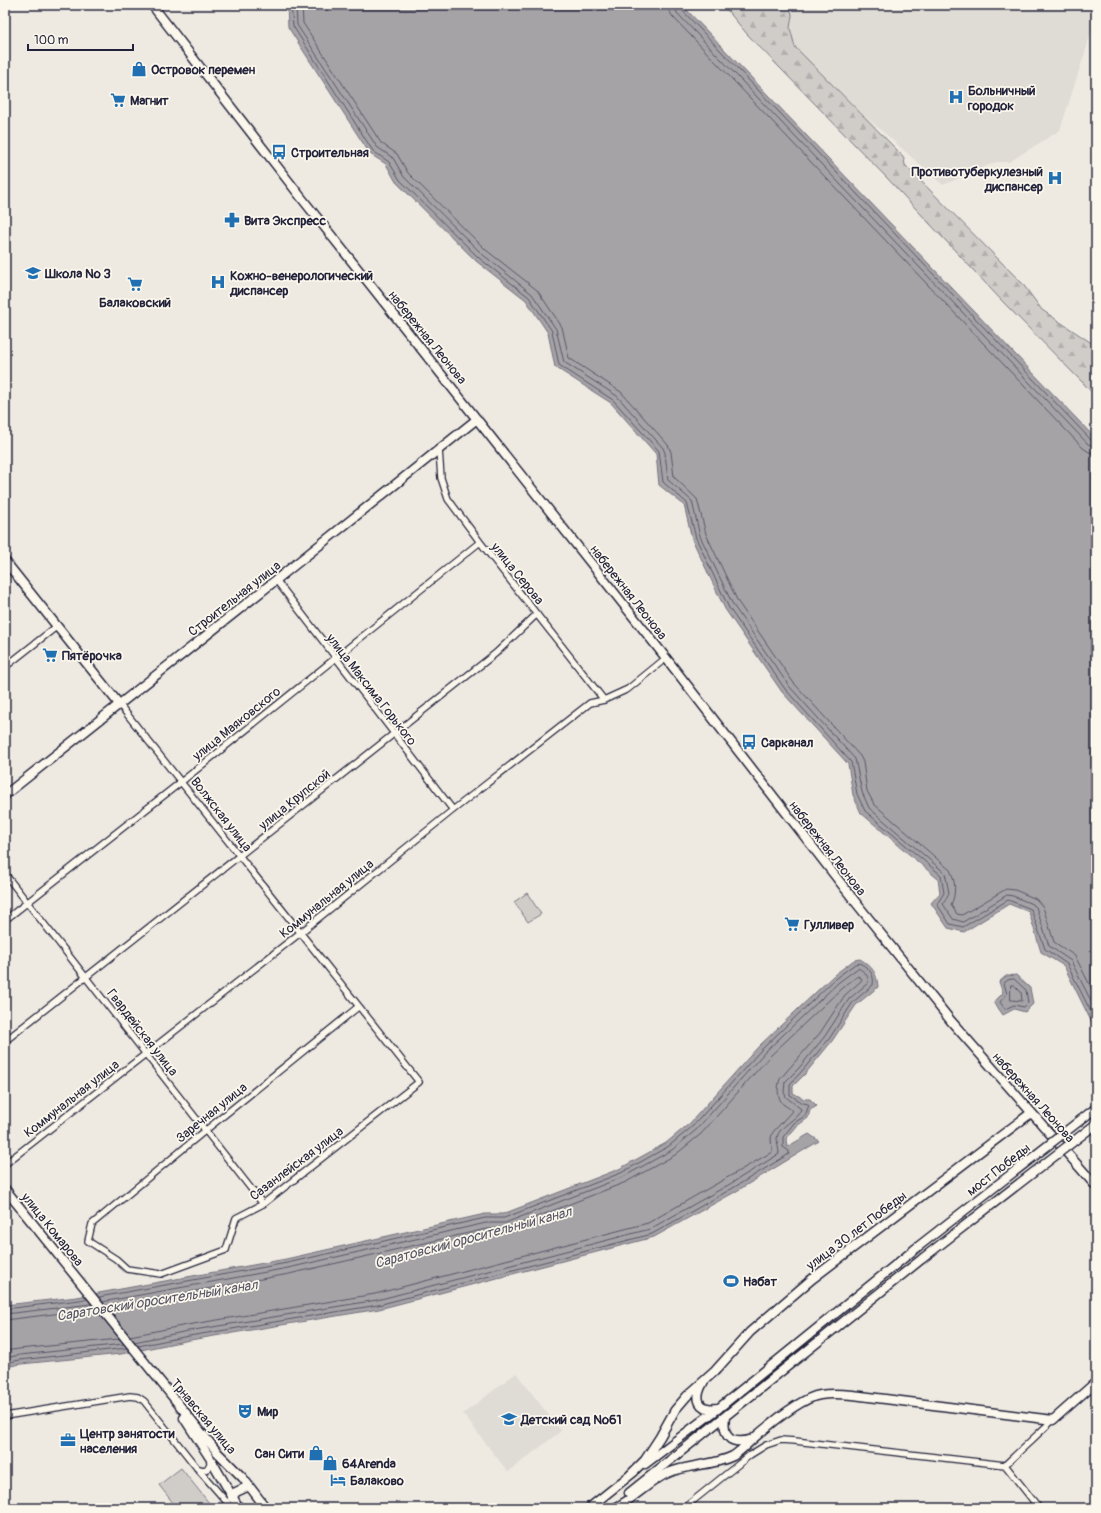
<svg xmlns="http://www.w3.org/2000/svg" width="1101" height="1513" font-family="Pangolin,sans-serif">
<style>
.built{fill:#dfdbd5}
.green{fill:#d0cdc9;stroke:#797882}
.forest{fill:url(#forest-firs);stroke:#797882}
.water{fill:#a6a3a7;stroke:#716f7c}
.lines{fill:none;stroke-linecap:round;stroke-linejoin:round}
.shore{stroke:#575666;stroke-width:1}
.street-casing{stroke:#22223b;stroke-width:8}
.secondary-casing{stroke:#22223b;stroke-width:11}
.street{stroke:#fbf7ec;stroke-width:5.5}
.secondary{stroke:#fbf7ec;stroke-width:8}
.secondary-bridge-casing{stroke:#22223b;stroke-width:11;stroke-linecap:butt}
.secondary-bridge{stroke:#fbf7ec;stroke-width:8}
.labels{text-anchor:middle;stroke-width:3.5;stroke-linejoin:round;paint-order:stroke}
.poi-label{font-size:13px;font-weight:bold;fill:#22223b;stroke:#fbf7ec;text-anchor:start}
.street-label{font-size:13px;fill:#22223b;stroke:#fbf7ec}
.water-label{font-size:14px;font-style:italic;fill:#575666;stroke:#fbf7ec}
</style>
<defs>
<pattern id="forest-firs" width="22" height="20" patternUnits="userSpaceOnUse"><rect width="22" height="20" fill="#d0cdc9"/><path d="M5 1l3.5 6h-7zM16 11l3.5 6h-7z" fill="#b2b0ae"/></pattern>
</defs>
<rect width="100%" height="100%" fill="#eeeae2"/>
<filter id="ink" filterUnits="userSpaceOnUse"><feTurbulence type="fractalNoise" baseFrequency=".025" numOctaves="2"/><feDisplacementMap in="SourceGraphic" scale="8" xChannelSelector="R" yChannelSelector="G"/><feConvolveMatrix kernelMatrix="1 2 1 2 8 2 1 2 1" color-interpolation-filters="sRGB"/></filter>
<g filter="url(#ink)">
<path class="built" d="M755 5H1096V18L1060 130 1009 162H996L943 185 783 43Z
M516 1373 561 1431 508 1472 463 1414Z"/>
<path class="green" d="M527 893 541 914 528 922 514 902Z
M181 1468 213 1508H177L159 1485Z"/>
<path class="forest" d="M723 5H790L792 15 790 28 795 47 900 153 904 159 905 165 1022 283 1042 310 1096 346V397L1086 386 1004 303 888 179 747 34Z"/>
<path class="water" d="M287 5H682L1096 439V1031L1064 966 1041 952 1029 912 1009 904 964 932 948 928 931 903 940 893 938 879 861 813 853 795 848 764 782 692 725 609 692 539 684 505 659 485 656 454 611 403 555 367 548 333 526 300 476 261 396 182 386 164 370 154 288 27Z
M860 959C872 966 877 973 878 987L856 1005 832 1041 805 1074 793 1086V1093L804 1099H810L817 1106 810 1110 808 1118 797 1126 786 1139 787 1147 809 1134 819 1141 735 1192 654 1237 379 1309 190 1340 121 1354 21 1364 5 1367V1305L77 1297 286 1259 485 1214H503L619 1169 666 1143 690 1123 758 1047 834 975 854 960Z
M1016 975 1030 988 1033 1004 1025 1012 1014 1009 1003 1015 994 1002 1003 993 999 982 1006 976Z"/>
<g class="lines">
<path class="shore" d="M291 5 293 26 373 151 389 162 400 180 479 258 529 297 552 331 559 365 613 400 659 451 663 482 687 503 696 538 729 608 785 689 851 762 857 794 865 811 941 875 944 893 937 904 950 924 963 927 1008 900 1031 909 1045 949 1067 964 1096 1022
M296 5 297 25 377 147 393 158 404 177 482 254 532 294 556 329 564 362 617 396 663 448 665 453 668 480 692 501 700 536 733 605 789 686 855 759 862 792 869 808 945 873 949 893 943 904 953 919 963 922 1007 895 1013 896 1032 904 1036 907 1049 946 1071 961 1096 1011
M302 5 303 23 381 143 397 154 408 173 486 250 537 290 562 327 569 358 621 392 668 445 671 452 674 477 697 499 706 534 738 602 793 682 860 756 863 762 867 791 874 804 950 870C956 881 956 894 951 905L957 914 962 915 1006 889 1015 890 1036 899 1043 907 1054 942 1075 956 1096 997
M669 5V11L673 17 1083 448 1089 452 1096 453
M675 5 677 13 1088 444 1096 447
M680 5 681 9 1091 440 1096 442
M1014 979 1026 990 1028 1003 1024 1007 1014 1005 1005 1009 1000 1002 1007 994 1004 983 1008 980Z
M1011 985H1014L1021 992 1022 1001 1011 1000Z
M99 1297 287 1263 485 1218H504L621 1173 669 1146 693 1126 761 1050 836 978 855 964 859 963C869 967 875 975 873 985L853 1002 829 1039 802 1071 790 1084V1095L803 1103 808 1104 809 1105 805 1116 794 1123 783 1137V1147L789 1151V1154L733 1188 652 1234 378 1305 189 1336 138 1346
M102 1302 288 1268 486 1223H505L623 1177 672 1150 696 1130 764 1053 839 982 858 968C864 971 870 977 868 983L849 999 825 1036 799 1068 785 1082 784 1092 786 1097 801 1109C799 1119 778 1126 777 1138 777 1144 779 1149 779 1154L730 1184 650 1229 377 1300 188 1331 134 1342
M107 1307 289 1274 486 1229H506L626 1182 675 1155 701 1134 769 1057 843 987 858 976 862 979 861 981 845 995 820 1033 780 1079C777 1087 777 1099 784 1105 787 1107 790 1108 792 1111L773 1132 771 1138 772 1152 648 1223 375 1294 187 1325 130 1336
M5 1309 88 1299
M5 1314 91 1304
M5 1320 95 1309
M5 1351 19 1349 119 1339
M5 1358 20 1355 124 1344
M5 1363 20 1360 127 1348"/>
<g class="street-casing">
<path id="street" d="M439 449 441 478 448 499 480 542 604 700
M276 580 453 810
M5 667 56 627
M119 704 419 1082 263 1204 236 1218 226 1250 161 1274 127 1269 116 1259 88 1241 92 1224 206 1130 358 1007
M5 874 263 1204
M5 920 181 782 480 542
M5 1041 496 653 537 614
M5 1164 300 933 453 810 590 703 604 700 628 689 666 658
M5 1416 130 1396 138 1397 144 1401 197 1468 232 1508
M1005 1465 1039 1508
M197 1468 203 1470 207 1469 210 1464V1458
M684 1508 750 1455 766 1445 781 1440 795 1441 1005 1465 1053 1420"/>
</g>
<g class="secondary-casing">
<path id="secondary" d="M152 5 300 196 666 658 857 904 951 1021 1096 1186
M5 561 119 704
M5 795 276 580 477 419
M5 1189 218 1453 243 1478 266 1508
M703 1383C694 1399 698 1411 718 1408
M725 1417C722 1440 733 1445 753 1439
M184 1418 210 1458 239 1508
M645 1464 719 1408 915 1249
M630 1475 645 1460 660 1437 675 1410 687 1396 715 1371 750 1332 812 1279 1031 1113
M629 1493 923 1258
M232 1498 236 1492 249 1486
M589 1508 634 1472
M615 1508C634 1499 649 1481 668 1473 689 1464 713 1466 733 1456 741 1451 747 1444 754 1438 769 1425 801 1398 820 1395 831 1393 842 1394 853 1395L1053 1420 1096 1382"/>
</g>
<use href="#street" class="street"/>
<use href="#secondary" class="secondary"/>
<g class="secondary-bridge-casing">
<path id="secondary-bridge" d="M915 1249 1096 1108
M923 1258 1096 1124"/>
</g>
<use href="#secondary-bridge" class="secondary-bridge"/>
</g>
</g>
<defs>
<g id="shop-bare" transform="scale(1.2)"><path d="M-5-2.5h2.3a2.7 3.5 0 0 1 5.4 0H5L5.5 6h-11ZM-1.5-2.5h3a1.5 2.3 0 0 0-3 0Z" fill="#1f6fb2" stroke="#fbf7ec" stroke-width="2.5" paint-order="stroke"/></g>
<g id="hospital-bare" transform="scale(1.2)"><path d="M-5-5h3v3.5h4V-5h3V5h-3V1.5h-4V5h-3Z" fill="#1f6fb2" stroke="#fbf7ec" stroke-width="2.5" paint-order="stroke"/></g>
<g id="supermarket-bare" transform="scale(1.2)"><path d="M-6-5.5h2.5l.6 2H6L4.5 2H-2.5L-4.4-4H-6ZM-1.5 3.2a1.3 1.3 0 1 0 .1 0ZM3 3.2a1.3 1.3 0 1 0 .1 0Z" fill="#1f6fb2" stroke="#fbf7ec" stroke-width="2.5" paint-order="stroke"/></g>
<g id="bus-bare" transform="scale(1.2)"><path d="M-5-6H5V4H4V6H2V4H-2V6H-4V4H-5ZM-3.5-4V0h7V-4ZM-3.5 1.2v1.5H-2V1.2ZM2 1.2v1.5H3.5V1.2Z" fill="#1f6fb2" stroke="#fbf7ec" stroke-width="2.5" paint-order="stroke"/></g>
<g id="pharmacy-bare" transform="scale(1.2)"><path d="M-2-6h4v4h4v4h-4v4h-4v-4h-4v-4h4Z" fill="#1f6fb2" stroke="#fbf7ec" stroke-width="2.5" paint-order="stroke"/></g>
<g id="school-bare" transform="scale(1.2)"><path d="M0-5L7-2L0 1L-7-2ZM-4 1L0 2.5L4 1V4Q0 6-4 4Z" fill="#1f6fb2" stroke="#fbf7ec" stroke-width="2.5" paint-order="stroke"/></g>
<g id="stadium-bare" transform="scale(1.2)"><path d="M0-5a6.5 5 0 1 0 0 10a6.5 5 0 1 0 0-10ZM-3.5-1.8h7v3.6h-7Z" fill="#1f6fb2" stroke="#fbf7ec" stroke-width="2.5" paint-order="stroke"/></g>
<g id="theatre-bare" transform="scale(1.2)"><path d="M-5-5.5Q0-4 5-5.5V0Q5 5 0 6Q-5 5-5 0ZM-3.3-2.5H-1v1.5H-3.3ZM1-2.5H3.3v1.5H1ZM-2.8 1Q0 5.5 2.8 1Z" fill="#1f6fb2" stroke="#fbf7ec" stroke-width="2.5" paint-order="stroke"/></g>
<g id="office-bare" transform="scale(1.2)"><path d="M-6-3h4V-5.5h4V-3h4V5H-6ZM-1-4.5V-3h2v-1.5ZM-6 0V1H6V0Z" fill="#1f6fb2" stroke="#fbf7ec" stroke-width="2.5" paint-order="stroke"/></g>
<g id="hotel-bare" transform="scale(1.2)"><path d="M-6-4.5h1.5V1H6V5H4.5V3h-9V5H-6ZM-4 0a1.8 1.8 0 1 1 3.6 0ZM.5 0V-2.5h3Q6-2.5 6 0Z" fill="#1f6fb2" stroke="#fbf7ec" stroke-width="2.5" paint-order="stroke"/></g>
</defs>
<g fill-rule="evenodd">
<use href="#shop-bare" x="139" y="69"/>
<use href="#hospital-bare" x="956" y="97"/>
<use href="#supermarket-bare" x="118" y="100"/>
<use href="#bus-bare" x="279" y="152"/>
<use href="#hospital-bare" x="1055" y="178"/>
<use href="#pharmacy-bare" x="232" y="220"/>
<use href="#school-bare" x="33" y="273"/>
<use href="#hospital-bare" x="218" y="282"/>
<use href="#supermarket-bare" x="135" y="284"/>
<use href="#supermarket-bare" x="50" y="655"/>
<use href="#bus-bare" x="749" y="742"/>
<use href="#supermarket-bare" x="792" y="924"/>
<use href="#stadium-bare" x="731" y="1281"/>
<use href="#theatre-bare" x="245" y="1411"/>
<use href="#school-bare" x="509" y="1419"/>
<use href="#office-bare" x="68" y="1440"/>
<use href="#shop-bare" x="316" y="1453"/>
<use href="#shop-bare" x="330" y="1463"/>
<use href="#hotel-bare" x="338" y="1480"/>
</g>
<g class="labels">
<g class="poi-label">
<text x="151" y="74">Островок перемен</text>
<text x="968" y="95">Больничный<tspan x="968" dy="15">городок</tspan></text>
<text x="130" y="105">Магнит</text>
<text x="291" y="157">Строительная</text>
<text x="1043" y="176" text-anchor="end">Противотуберкулезный<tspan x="1043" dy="15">диспансер</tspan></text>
<text x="244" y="225">Вита Экспресс</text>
<text x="45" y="278">Школа № 3</text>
<text x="230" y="280">Кожно-венерологический<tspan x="230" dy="15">диспансер</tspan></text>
<text x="135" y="307" text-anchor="middle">Балаковский</text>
<text x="62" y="660">Пятёрочка</text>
<text x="761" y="747">Сарканал</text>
<text x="804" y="929">Гулливер</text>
<text x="743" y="1286">Набат</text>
<text x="257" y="1416">Мир</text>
<text x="521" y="1424">Детский сад №61</text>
<text x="80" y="1438">Центр занятости<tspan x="80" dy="15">населения</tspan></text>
<text x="304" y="1458" text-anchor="end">Сан Сити</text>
<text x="342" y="1468">64Arenda</text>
<text x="350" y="1485">Балаково</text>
</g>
<g class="street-label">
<text transform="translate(428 337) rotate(51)" y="5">набережная Леонова</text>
<text transform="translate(518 573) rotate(51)" y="5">улица Серова</text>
<text transform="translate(629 592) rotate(52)" y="5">набережная Леонова</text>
<text transform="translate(234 598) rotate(-38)" y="5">Строительная улица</text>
<text transform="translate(372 689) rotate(52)" y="5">улица Максима Горького</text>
<text transform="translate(236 723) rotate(-39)" y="5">улица Маяковского</text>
<text transform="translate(294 799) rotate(-39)" y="5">улица Крупской</text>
<text transform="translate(222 814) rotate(52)" y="5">Волжская улица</text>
<text transform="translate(828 848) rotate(52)" y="5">набережная Леонова</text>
<text transform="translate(326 898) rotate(-39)" y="5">Коммунальная улица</text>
<text transform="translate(143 1032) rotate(52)" y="5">Гвардейская улица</text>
<text transform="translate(1034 1097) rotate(48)" y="5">набережная Леонова</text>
<text transform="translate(71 1098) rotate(-38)" y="5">Коммунальная улица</text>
<text transform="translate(211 1112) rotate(-39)" y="5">Заречная улица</text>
<text transform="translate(296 1163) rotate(-37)" y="5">Сазанлейская улица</text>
<text transform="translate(998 1169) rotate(-38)" y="5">мост Победы</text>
<text transform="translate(53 1229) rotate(51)" y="5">улица Комарова</text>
<text transform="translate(856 1230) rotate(-37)" y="5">улица 30 лет Победы</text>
<text transform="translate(204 1416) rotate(50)" y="5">Трнавская улица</text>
</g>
<g class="water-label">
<text transform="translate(473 1237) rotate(-15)" y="5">Саратовский оросительный канал</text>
<text transform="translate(157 1300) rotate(-9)" y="5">Саратовский оросительный канал</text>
</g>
</g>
<rect width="1101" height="1513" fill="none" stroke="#fbf7ec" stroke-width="20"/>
<rect x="10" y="10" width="1081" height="1493" fill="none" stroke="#22223b" stroke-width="1.5" filter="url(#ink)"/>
<path d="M28 44v6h105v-6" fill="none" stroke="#22223b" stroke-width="2"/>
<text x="34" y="44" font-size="12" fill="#22223b" stroke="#fbf7ec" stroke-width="3" paint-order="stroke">100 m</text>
</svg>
